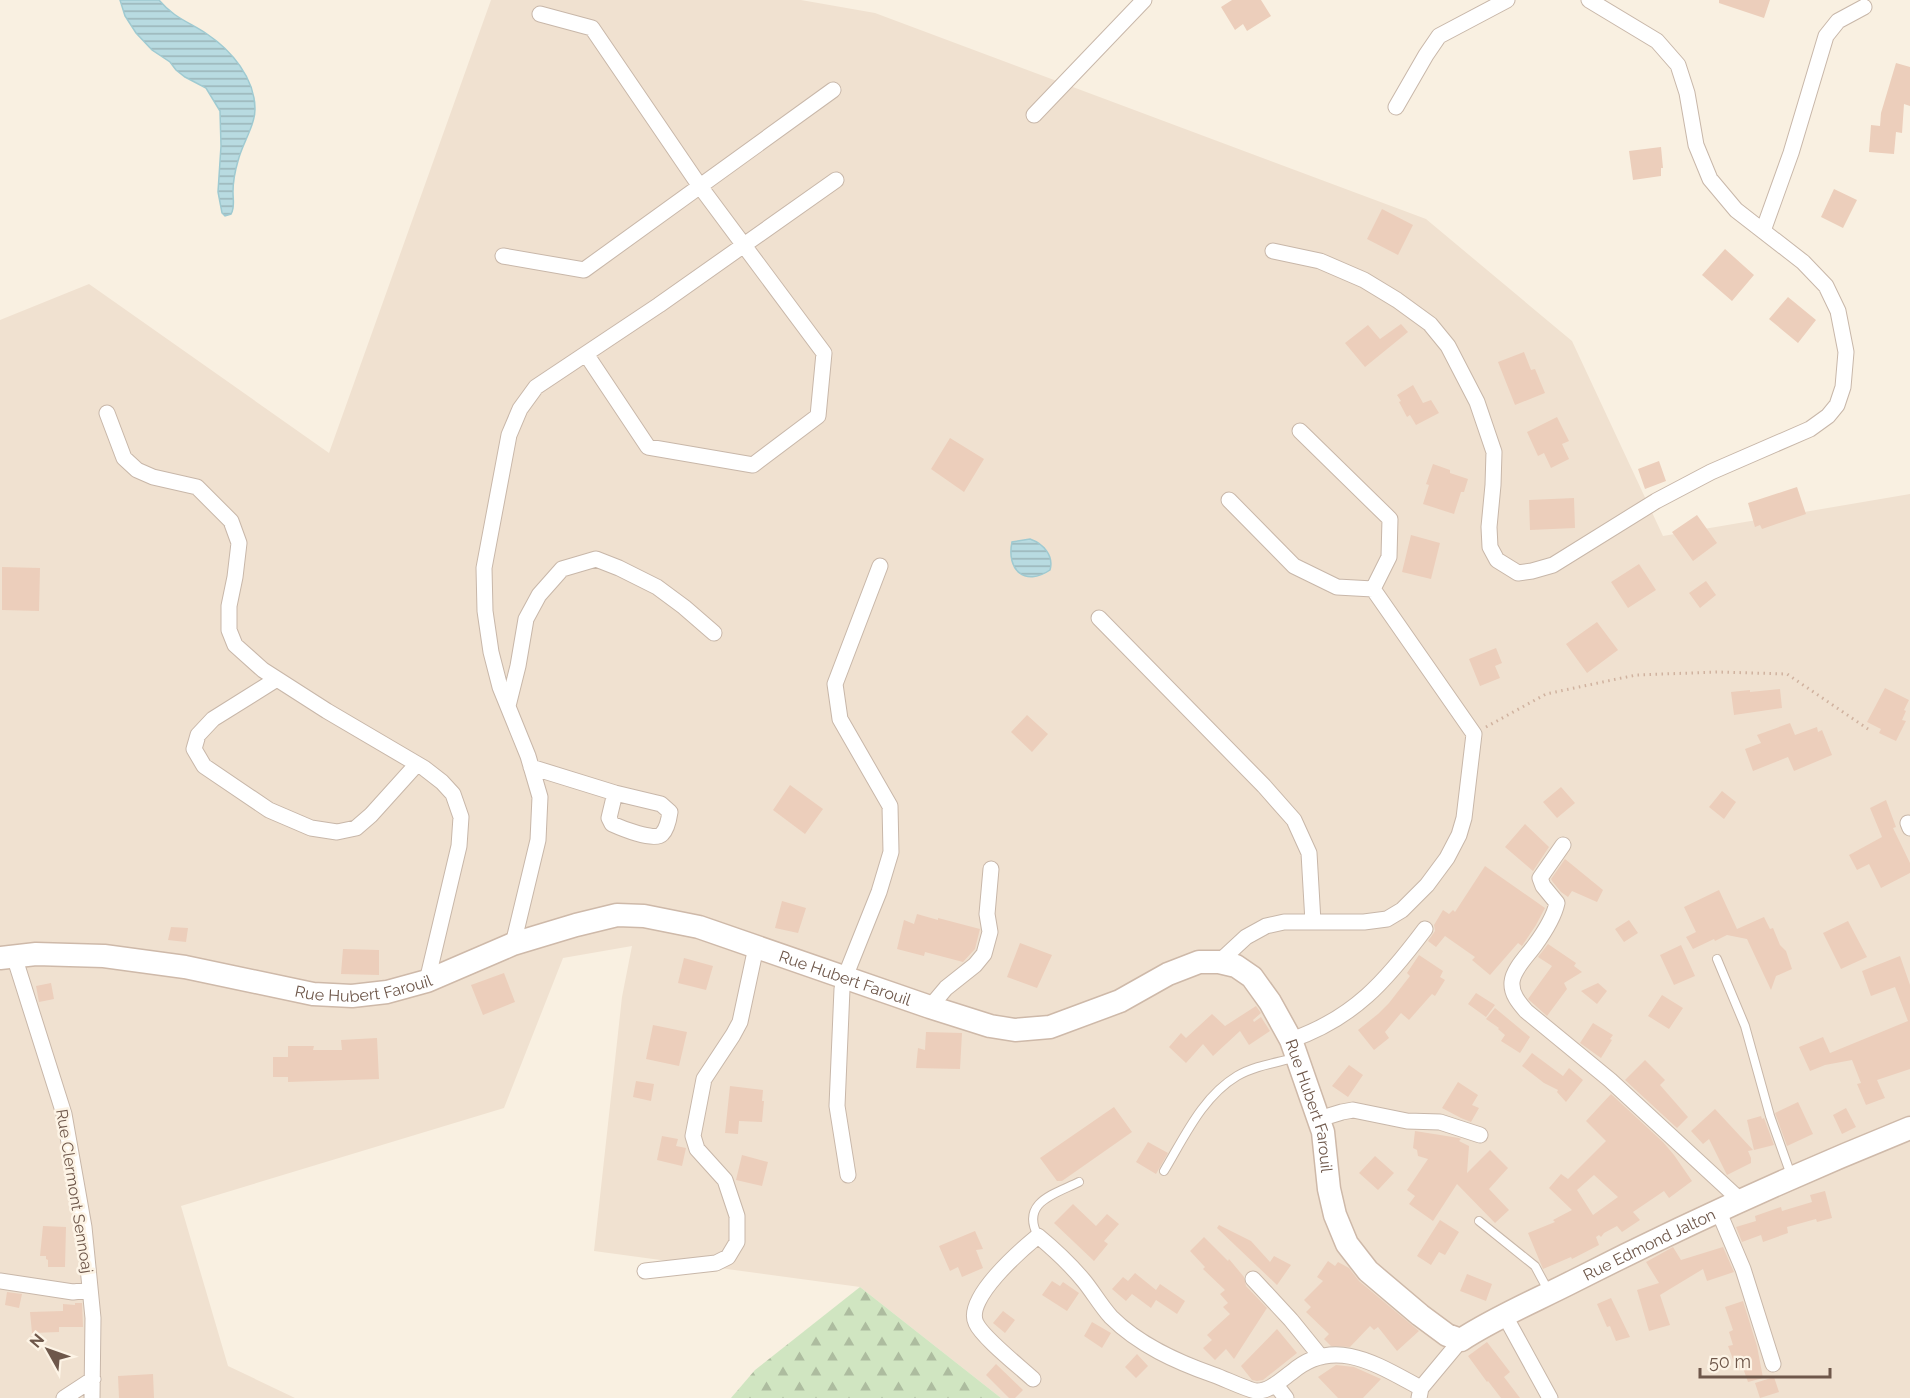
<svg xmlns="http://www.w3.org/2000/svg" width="1910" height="1398" font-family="Raleway,sans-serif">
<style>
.residential{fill:#f0e1d0}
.forest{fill:url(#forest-firs)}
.water{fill:url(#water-rules);stroke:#9fcad1;stroke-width:1.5}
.building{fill:#eccebb;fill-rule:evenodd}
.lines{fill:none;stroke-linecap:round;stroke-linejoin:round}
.lane-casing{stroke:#c8b7a9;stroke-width:10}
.street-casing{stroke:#c8b7a9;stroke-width:17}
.secondary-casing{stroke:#ceb9a9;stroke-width:25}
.path{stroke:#d0b29f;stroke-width:3;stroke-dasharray:1.5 4.5;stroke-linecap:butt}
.lane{stroke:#fff;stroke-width:8}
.street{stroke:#fff;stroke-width:15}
.secondary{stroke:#fff;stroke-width:22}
.labels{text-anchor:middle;stroke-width:5;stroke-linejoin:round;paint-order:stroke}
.street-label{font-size:16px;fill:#6e574a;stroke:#fdf4e6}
</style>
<defs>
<pattern id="forest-firs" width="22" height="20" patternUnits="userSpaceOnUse" patternTransform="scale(1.5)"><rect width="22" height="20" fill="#d0e5c1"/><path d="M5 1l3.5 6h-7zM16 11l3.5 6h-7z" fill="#adbc9f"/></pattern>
<pattern id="water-rules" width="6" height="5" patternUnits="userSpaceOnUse" patternTransform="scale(1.5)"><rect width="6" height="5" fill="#b8dbe1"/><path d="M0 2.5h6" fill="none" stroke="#9ab4b8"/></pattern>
</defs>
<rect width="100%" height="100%" fill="#f9f0e1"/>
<path class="residential" d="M491 0H801L875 13 1426 219 1572 341 1663 536 1910 494V1398H1001L860 1287 594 1251 622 997 632 946 563 958 504 1108 181 1206 228 1366 295 1398H0V320L89 284 329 453Z"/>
<path class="forest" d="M860 1287 1001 1398H731L755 1370Z"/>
<path class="water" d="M120 0H159C174 18 189 22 207 34 231 50 255 78 255 109 255 126 242 144 238 161 235 171 233 182 233 192 233 200 235 208 231 214L225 216 222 213 218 192 221 146 220 111 206 88 185 77 176 70 170 62 152 50 136 33 125 16Z
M1030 539C1044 544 1054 556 1050 570 1025 587 1006 570 1012 542Z"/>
<path class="building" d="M1232 0H1261L1271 16 1247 31 1243 24 1235 30 1221 7Z
M1719 0H1770L1764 18 1719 3Z
M1896 63 1910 67V106L1904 104 1902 133 1896 132 1894 154 1869 152 1871 125 1880 126 1881 113Z
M1661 147 1663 168H1661V176L1633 180 1629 151Z
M1834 189 1857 200 1843 228 1821 217Z
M1382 209 1413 225 1398 255 1367 239Z
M1725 249 1754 275 1732 301 1702 275Z
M1788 297 1816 320 1798 343 1769 319Z
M1401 324 1408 332 1365 367 1345 343 1368 325 1380 339Z
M1524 352 1531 370 1535 369 1545 393 1515 405 1498 362Z
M1413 385 1423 403 1431 400 1439 413 1416 425 1410 415 1407 417 1399 402 1401 401 1397 395Z
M1557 417 1569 441 1562 444 1569 459 1551 468 1544 453 1538 456 1527 432Z
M950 438 984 459 964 492 931 469Z
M1659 461 1666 481 1645 489 1638 469Z
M1433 464 1450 470V473L1468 479 1464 492H1461L1454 514 1423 504 1429 485 1426 484Z
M1797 487 1806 514 1762 529 1760 525 1755 527 1748 503Z
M1574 498 1575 528 1530 530 1529 500Z
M1697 515 1717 543 1693 561 1672 532Z
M1411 535 1440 543 1431 579 1402 572Z
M1639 564 1656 590 1628 608 1611 582Z
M2 567 40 568 39 611 2 610Z
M1706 581 1716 595 1700 608 1689 593Z
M1597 622 1618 650 1587 673 1566 644Z
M1496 648 1502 663 1495 666 1500 678 1480 686 1469 659Z
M1885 688 1909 700 1904 710 1906 711 1902 720 1906 721 1896 741 1879 733 1881 729 1867 722Z
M1780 689 1782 708 1734 715 1731 692 1750 690V692Z
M1027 715 1048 734 1032 752 1011 732Z
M1790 723 1795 735 1817 727 1818 732 1822 730 1832 755 1794 771 1788 757 1753 771 1745 749 1761 743 1757 735Z
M790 785 823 809 805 834 773 810Z
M1561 787 1575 803 1557 818 1543 802Z
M1722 791 1736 802 1724 819 1709 807Z
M1886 800 1896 827 1893 828 1910 863V873L1881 888 1869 864 1857 870 1849 855 1882 837 1870 808Z
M1525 824 1549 847 1533 871 1505 847Z
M1565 859 1603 890 1597 902 1572 891 1568 897 1561 892 1552 881 1551 879Z
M1485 866 1545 908 1536 925 1522 946 1518 943 1490 975 1472 960 1475 957 1445 936 1436 947 1428 941 1435 931 1434 925 1443 910 1449 914 1453 910 1455 912Z
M1719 890 1737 929 1764 917 1770 929 1773 928 1780 945 1786 951 1792 969 1776 976 1771 990 1747 939 1727 935 1715 941 1714 939 1693 949 1686 937 1696 932 1684 907Z
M782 901 806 908 798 933 775 928Z
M917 914 938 920V918L980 929 975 949 963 962 925 952 924 956 897 949 904 920 914 924Z
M1629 920 1638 933 1624 942 1615 929Z
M1848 921 1867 957 1841 969 1823 933Z
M171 927 188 928 186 942 168 940Z
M1020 943 1052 955 1037 988 1007 977Z
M1548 944 1576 963 1574 966 1582 972 1564 983 1567 989 1547 1016 1528 999 1552 966 1538 957Z
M1681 945 1695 976 1674 985 1660 955Z
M343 949 379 950V975L341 974Z
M1419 955 1443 971 1440 977 1445 980 1435 996 1432 994 1409 1020 1401 1013 1385 1032 1389 1038 1374 1050 1358 1030 1378 1014 1389 1003 1410 976 1407 973Z
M1900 956 1910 985V1069L1877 1080 1885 1098 1866 1105 1857 1084 1861 1083 1852 1060 1825 1065 1810 1071 1799 1047 1823 1037 1830 1053 1908 1021 1895 987 1871 996 1862 971Z
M684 958 713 966 706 990 678 983Z
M504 973 515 1002 483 1015 471 985Z
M51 983 54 999 39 1002 36 986Z
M1598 983 1607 991 1597 1004 1581 991Z
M1476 993 1495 1005 1486 1017 1468 1004Z
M1662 995 1683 1008 1669 1029 1648 1016Z
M1256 1006 1261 1013 1253 1020 1254 1022 1261 1017 1270 1031 1249 1045 1240 1031 1213 1056 1203 1044 1186 1063 1169 1047 1181 1033 1186 1038 1212 1014 1225 1026Z
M1495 1008 1530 1037 1520 1053 1501 1041 1505 1035 1498 1029 1499 1028 1486 1019Z
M1593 1023 1613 1035 1610 1039 1612 1040 1601 1058 1580 1043Z
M653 1025 687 1032 679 1066 646 1059Z
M926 1032 962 1033 960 1069 916 1068 918 1048 925 1050Z
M377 1038 379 1079 288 1082V1077H273V1057H288V1046H314L313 1050H342L341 1040Z
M1532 1053 1563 1076 1569 1068 1583 1080 1566 1102 1557 1092 1558 1090 1544 1083 1522 1066Z
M1645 1060 1665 1080 1660 1085 1688 1117 1677 1128 1625 1080Z
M1349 1065 1363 1075 1348 1097 1332 1086Z
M636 1081 654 1084 651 1101 633 1097Z
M1458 1082 1478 1095 1472 1105 1479 1108 1471 1122 1461 1118 1442 1108Z
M730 1086 763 1090 762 1101H764L762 1122 739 1121 738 1134 725 1133Z
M1611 1094 1663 1142 1674 1155 1692 1181 1669 1198 1664 1191 1633 1212 1640 1220 1622 1232 1617 1226 1604 1233 1601 1237 1599 1235 1596 1237 1599 1245 1572 1259 1571 1257 1543 1269 1528 1233 1555 1222 1553 1220 1572 1210 1549 1188 1561 1174 1568 1179 1606 1141 1586 1121ZM1594 1175 1618 1197 1593 1215 1577 1190Z
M1798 1102 1813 1134 1787 1146 1775 1113Z
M1114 1107 1132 1132 1062 1181H1057L1040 1158Z
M1846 1108 1856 1127 1842 1134 1833 1115Z
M1715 1109 1753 1150 1748 1151 1751 1158V1163L1727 1175 1709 1139 1703 1144 1691 1131Z
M1761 1116 1762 1119 1764 1118 1774 1145 1754 1150 1747 1120Z
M1415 1131 1459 1138 1461 1139 1459 1141 1469 1146 1467 1173 1490 1150 1508 1168 1489 1189 1509 1210 1495 1223 1457 1184 1433 1221 1409 1204 1415 1196 1407 1190 1428 1159 1418 1156 1417 1150 1413 1148Z
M662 1136 678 1139 676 1146 686 1148 682 1166 657 1160Z
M1148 1142 1168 1153 1156 1174 1136 1162Z
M742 1155 768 1162 762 1186 736 1180Z
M1375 1156 1394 1173 1378 1190 1359 1173Z
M1825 1191 1832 1218 1817 1222 1816 1219 1787 1227 1788 1233 1763 1242 1761 1235 1742 1242 1736 1227 1756 1221 1755 1216 1781 1207 1782 1211 1812 1202 1810 1195Z
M1073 1204 1096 1226 1107 1214 1119 1224 1104 1241 1108 1244 1094 1261 1054 1223Z
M1440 1220 1459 1232 1445 1255 1439 1252 1431 1265 1417 1256Z
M1219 1225 1251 1241 1270 1262 1274 1256 1291 1265 1277 1285 1217 1228Z
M43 1226 66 1227 65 1267H48V1260L46 1259V1256H40Z
M975 1231 983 1249 976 1250 983 1268 962 1277 958 1267 950 1271 939 1246Z
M1204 1237 1228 1261 1229 1259 1244 1277 1246 1286 1267 1308 1234 1359 1226 1349 1215 1360 1203 1348 1212 1340 1207 1335 1230 1314 1223 1307 1228 1303 1220 1294 1225 1290 1203 1269 1205 1267 1190 1251Z
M1673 1247 1681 1260 1723 1247 1734 1272 1707 1281 1703 1269 1660 1295 1670 1325 1649 1331 1637 1290 1659 1283 1646 1262Z
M1328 1261 1335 1266 1338 1262 1349 1268 1359 1281 1419 1331 1397 1351 1378 1327 1374 1330 1370 1326 1350 1347 1331 1346 1324 1339 1329 1334 1306 1312 1311 1307 1304 1300 1323 1281 1317 1277Z
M1135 1273 1156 1290 1160 1284 1185 1301 1177 1314 1156 1300 1151 1308 1132 1294 1126 1301 1112 1289 1123 1277 1128 1281Z
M1467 1274 1492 1284 1486 1301 1460 1291Z
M1052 1281 1060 1286 1063 1282 1079 1293 1067 1311 1042 1295Z
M7 1292 22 1294 19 1308 5 1305Z
M1611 1298 1630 1337 1616 1341 1610 1326 1607 1327 1597 1304Z
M1743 1301 1757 1346 1763 1378 1748 1382 1743 1368 1737 1370 1728 1346 1733 1345 1729 1332 1733 1330 1725 1307Z
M75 1303H82L83 1327H59V1332L32 1333 30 1312 63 1311V1304L75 1305Z
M1003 1311 1015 1320 1005 1333 993 1323Z
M1092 1322 1111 1333 1102 1348 1084 1336Z
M1277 1329 1297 1353 1263 1380 1257 1381 1252 1380 1241 1366Z
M1487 1342 1510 1372 1504 1377 1520 1398H1501L1488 1381 1487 1382 1468 1356Z
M1137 1354 1148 1366 1136 1378 1125 1367Z
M996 1364 1023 1390 1015 1398H1009L986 1375Z
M1336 1365 1354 1367 1381 1379 1363 1398H1338L1318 1377Z
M153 1374 154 1398H119L118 1376Z
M1774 1377 1779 1392 1760 1398 1755 1383Z"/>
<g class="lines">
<g class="lane-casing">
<path id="lane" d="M1717 959 1745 1026 1770 1116 1791 1175
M1164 1171C1184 1138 1202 1097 1237 1076 1254 1066 1275 1063 1294 1058
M1479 1221 1535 1266 1549 1292
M1038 1236C1020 1202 1055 1194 1079 1182"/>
</g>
<g class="street-casing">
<path id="street" d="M540 14 592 28 699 185 824 353 818 416 753 465 648 447 586 354
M1396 107 1426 55 1439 36 1507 0
M1034 115 1144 0
M1763 231 1791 153 1826 36 1838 21 1864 7
M1273 251 1320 261 1364 280 1397 300 1430 324 1448 346 1477 402 1494 452 1493 485 1489 527 1490 547 1497 560 1518 573 1532 571 1553 565 1656 501 1711 472 1810 429 1828 416 1837 405 1843 387 1846 352 1838 311 1826 286 1803 262 1736 210 1710 179 1696 145 1687 93 1678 65 1657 41 1589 0
M503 256 584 270 833 90
M107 413 124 458 137 470 153 477 197 487 231 521 239 543 235 577 229 606V630L235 645 263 670 327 711 424 768 442 782 453 794 461 817 459 846 427 981
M1229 500 1294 566 1337 587 1373 589 1389 557 1390 519 1300 431
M1099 618 1264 786 1294 820 1309 853 1313 922
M277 679 213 719 198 735 194 749 204 766 269 810 311 828 337 832 356 828 371 815 417 764
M508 706 518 666 526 619 539 595 562 569 596 559 619 568 657 587 684 607 714 633
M531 767 615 793 661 804 670 812C669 819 667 829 662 834 655 842 621 828 612 824L609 818 615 793
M1908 823 1910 828
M1563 845 1540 878 1543 886 1557 903C1554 917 1543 934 1535 945 1528 955 1513 969 1512 982 1511 994 1519 1003 1526 1011L1610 1080 1740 1200
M513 944 538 840 540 797 528 756 500 687 491 652 485 611 484 568 509 435 520 409 536 387 659 305 836 180
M14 956 64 1114 84 1227 93 1318 92 1398
M1219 962 1246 937 1266 926 1284 922H1364L1387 919 1402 910 1427 885 1447 858 1459 835 1464 818 1474 734 1373 589
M930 1007 946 988 975 965 984 954 990 932 987 914 991 869
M1291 1040C1354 1018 1386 981 1425 929
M1319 1119 1342 1112 1353 1110 1407 1121 1440 1122 1480 1135
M848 1175 837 1106 842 989 845 977 879 892 891 852 890 806 840 719 835 684 880 566
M1718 1210 1743 1269 1773 1364
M645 1271 716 1263 728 1257 737 1242V1216L725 1180 697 1149 693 1136 704 1079 733 1035 740 1022 756 947
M1253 1279 1291 1320 1321 1357
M0 1281 73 1292 90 1290
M1505 1316 1550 1398
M1033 1379C1020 1367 982 1337 976 1323 964 1299 1021 1250 1038 1236 1055 1250 1070 1264 1084 1281 1093 1292 1101 1306 1111 1317 1139 1345 1177 1362 1214 1375 1223 1378 1248 1390 1256 1391 1269 1392 1282 1379 1292 1372 1335 1335 1379 1366 1421 1388
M1276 1385 1286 1398
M64 1398 93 1379
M1419 1398 1421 1388 1461 1340"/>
</g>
<g class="secondary-casing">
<g id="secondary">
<path id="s1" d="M0 958 36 954 104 956 185 967 313 994 352 996 387 992 427 981 513 944 576 925 617 915 644 916 699 927 930 1007 990 1026 1015 1030 1050 1027 1120 1001 1168 974 1199 962H1219L1236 966 1252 977 1270 1002 1291 1040 1323 1132 1329 1189 1335 1215 1347 1244 1368 1271 1420 1315 1447 1335 1461 1340C1496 1317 1537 1300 1574 1281 1684 1225 1796 1174 1910 1128"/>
</g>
</g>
<path class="path" d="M1486 727 1546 694 1636 675 1718 672 1787 674 1868 729"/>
<use href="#lane" class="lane"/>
<use href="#street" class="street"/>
<use href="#secondary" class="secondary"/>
</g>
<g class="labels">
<g class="street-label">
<text dy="6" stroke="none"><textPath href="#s1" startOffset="872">Rue Hubert Farouil</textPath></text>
<text dy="6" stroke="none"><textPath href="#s1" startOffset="368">Rue Hubert Farouil</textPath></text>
<text dy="6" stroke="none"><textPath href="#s1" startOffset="1448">Rue Hubert Farouil</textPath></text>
<text transform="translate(75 1191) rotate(81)" y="6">Rue Clermont Sennoaj</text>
<text dy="6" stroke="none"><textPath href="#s1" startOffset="1954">Rue Edmond Jalton</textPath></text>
</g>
</g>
<g transform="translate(48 1350) rotate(310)" stroke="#fdf4e6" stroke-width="4.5" paint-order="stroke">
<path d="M0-4.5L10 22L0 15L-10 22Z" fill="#6e574a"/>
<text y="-9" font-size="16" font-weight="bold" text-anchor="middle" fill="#6e574a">N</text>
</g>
<path d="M1700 1368v9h130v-9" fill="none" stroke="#6e574a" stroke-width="3"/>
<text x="1709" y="1368" font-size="18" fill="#6e574a" stroke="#fdf4e6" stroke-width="4.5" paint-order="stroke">50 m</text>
</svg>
